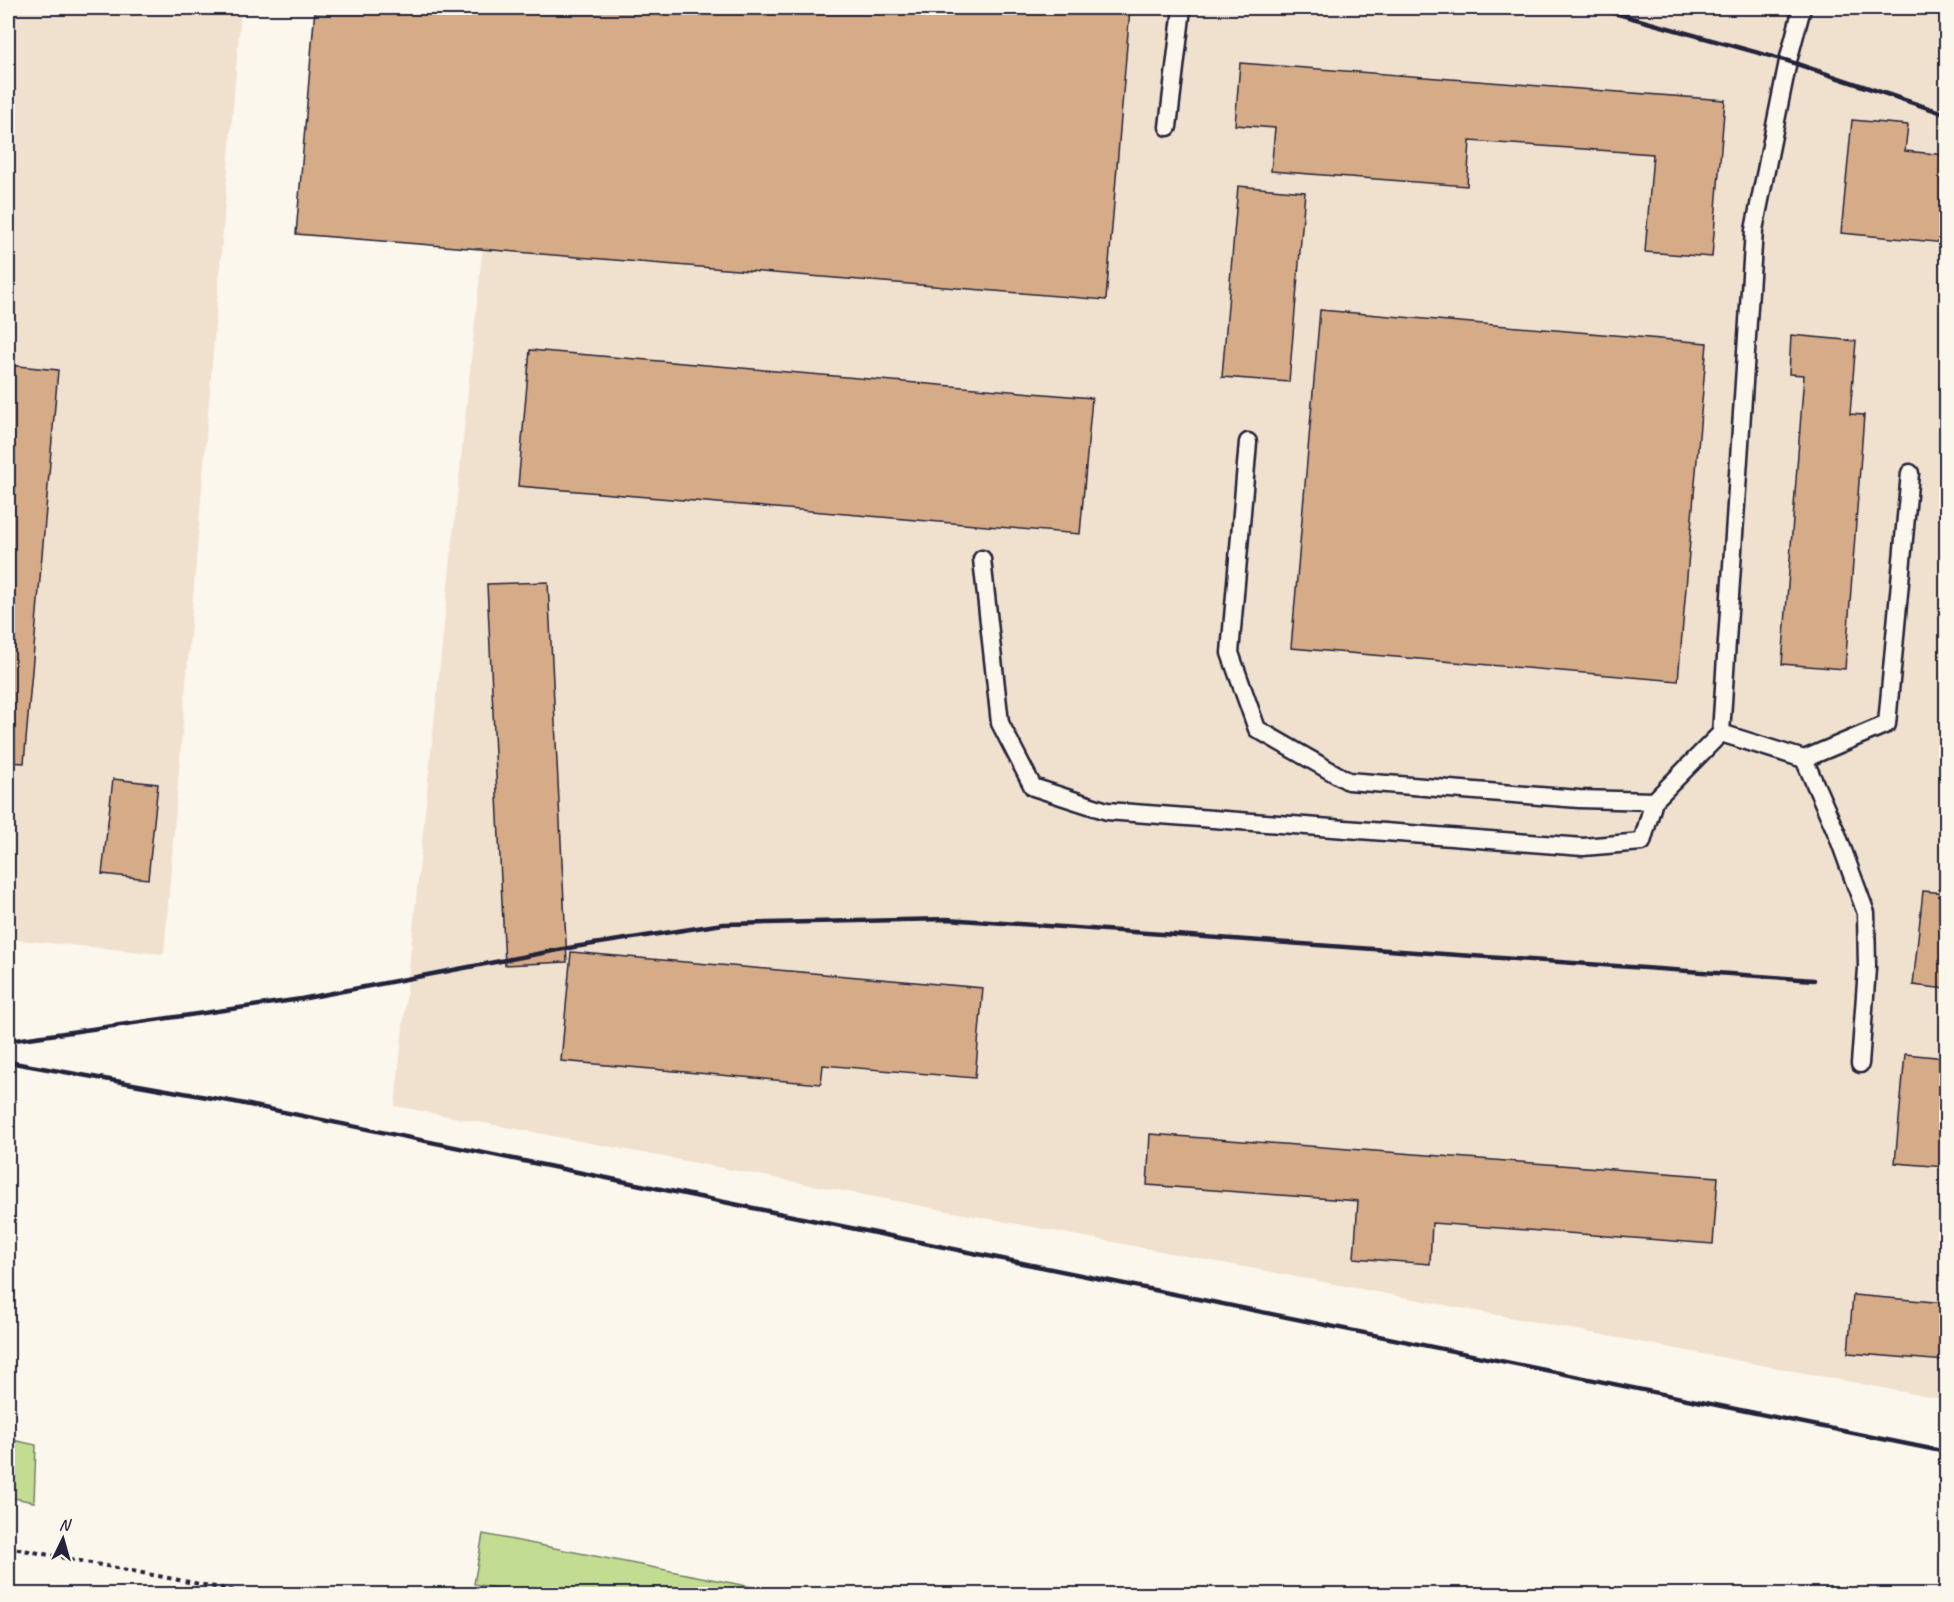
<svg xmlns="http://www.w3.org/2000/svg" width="1954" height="1602" font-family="Caveat,sans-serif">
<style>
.built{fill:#f0e0ce}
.green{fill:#c2dc92;stroke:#727f66;stroke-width:1.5}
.building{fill:#d6ab87;stroke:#22223b;stroke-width:1.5}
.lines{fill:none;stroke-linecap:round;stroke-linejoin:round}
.service-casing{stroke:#22223b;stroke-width:21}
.path{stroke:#22223b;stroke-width:4;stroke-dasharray:4.5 4.5;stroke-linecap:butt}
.service{stroke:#fbf7ec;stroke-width:16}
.rail{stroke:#22223b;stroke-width:4.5}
</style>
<rect width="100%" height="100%" fill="#fbf7ec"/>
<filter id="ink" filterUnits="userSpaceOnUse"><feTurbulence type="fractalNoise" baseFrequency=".0167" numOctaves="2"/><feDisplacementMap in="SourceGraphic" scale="12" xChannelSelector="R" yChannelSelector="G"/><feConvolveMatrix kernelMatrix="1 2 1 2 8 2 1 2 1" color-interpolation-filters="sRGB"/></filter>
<g filter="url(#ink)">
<path class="built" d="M8 8H241L164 954 8 939Z
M507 8H1878L1946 15V1400L395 1106Z"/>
<path class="green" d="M8 1439 36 1445 34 1502 8 1497Z
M483 1534 788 1594H529L474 1584Z"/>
<path class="building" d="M315 8H1130L1106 300 296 234Z
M1240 63 1725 100 1712 257 1645 252 1653 154 1470 141 1467 186 1271 171 1275 128 1235 125Z
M1852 120 1908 125 1905 151 1946 155V243L1841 233Z
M1238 186 1305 192 1289 382 1222 377Z
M1320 310 1707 343 1678 681 1291 648Z
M1791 335 1856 341 1850 414 1864 415 1845 669 1782 664 1804 375 1789 374Z
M530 350 1092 398 1080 534 518 486Z
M8 365 58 370 24 763 8 762Z
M548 582 567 962 505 965 487 584Z
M113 779 158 784 148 879 102 874Z
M1923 891 1946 893V989L1913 985Z
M571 952 983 988 975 1078 823 1065 821 1084 561 1061Z
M1905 1054 1946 1058V1167L1895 1163Z
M1150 1134 1718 1177 1713 1244 1432 1223 1430 1264 1354 1258 1358 1201 1147 1185Z
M1853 1295 1946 1303V1361L1848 1353Z"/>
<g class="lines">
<g class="service-casing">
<path id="service" d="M1802 8 1788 61 1754 230 1721 733 1804 759 1887 724 1910 473
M1168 127 1182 8
M1248 442 1230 653 1257 729 1348 781 1579 799 1654 801 1721 733
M982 559 1000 723 1033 787 1107 811 1583 847 1642 842 1654 801
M1804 759 1837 834 1866 913 1867 968 1860 1064"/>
</g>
<path class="path" d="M8 1547 251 1594"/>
<use href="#service" class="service"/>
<path class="rail" d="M1596 8 1788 61 1946 114
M8 39H12
M8 1041 301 999 574 947 723 924 947 919 1814 980
M8 1062 235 1102 1946 1452"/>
</g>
</g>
<rect width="1954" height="1602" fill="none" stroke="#fbf7ec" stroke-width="30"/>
<rect x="15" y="15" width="1924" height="1572" fill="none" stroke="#22223b" stroke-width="2" filter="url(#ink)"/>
<g transform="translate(63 1539) rotate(5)" stroke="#fbf7ec" stroke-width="4.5" paint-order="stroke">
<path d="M0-4.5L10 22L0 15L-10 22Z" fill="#22223b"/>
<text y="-9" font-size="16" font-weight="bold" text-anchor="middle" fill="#22223b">N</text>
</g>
</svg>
